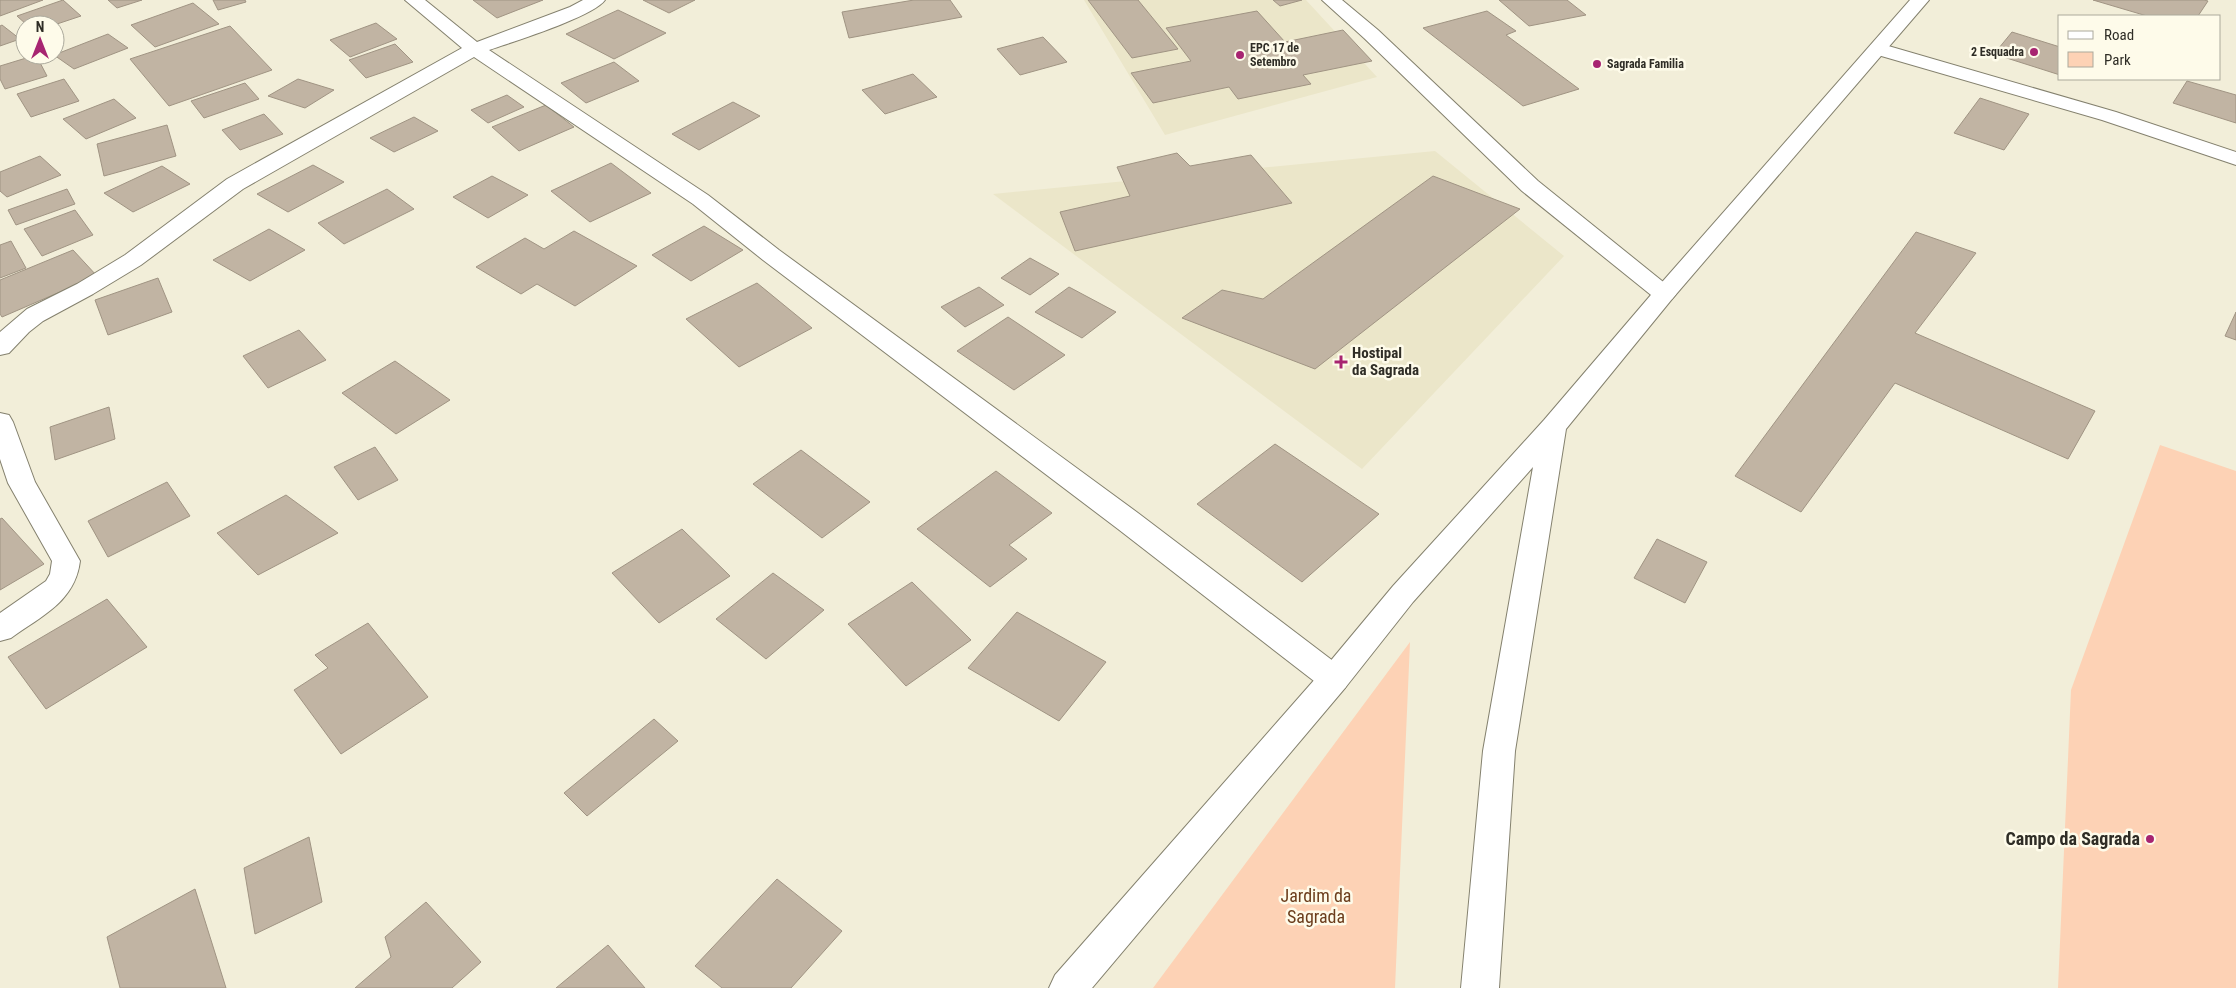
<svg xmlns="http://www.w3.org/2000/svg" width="2236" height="988" font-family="'Roboto Condensed',sans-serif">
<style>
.built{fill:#ebe6c9}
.green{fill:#fdd2b5}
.building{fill:#c1b4a3;stroke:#a09483}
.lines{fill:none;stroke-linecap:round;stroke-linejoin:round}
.minor-casing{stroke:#84816e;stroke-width:2}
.major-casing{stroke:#84816e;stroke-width:2}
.minor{fill:#fff;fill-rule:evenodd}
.major{fill:#fff;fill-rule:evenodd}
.poi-dot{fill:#a72471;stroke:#fefbea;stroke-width:2}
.labels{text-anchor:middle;stroke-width:5;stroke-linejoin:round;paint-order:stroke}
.far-poi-label{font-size:12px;font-weight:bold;fill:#2f2d26;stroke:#fefbea;text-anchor:start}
.poi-label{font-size:15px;font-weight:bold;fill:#2f2d26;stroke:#fefbea;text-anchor:start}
.near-poi-label{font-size:18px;font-weight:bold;fill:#2f2d26;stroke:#fefbea;text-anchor:end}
.near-park-label{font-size:18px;fill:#6c3e1d;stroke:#fefbea}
</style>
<rect width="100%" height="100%" fill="#f2eed9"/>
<path class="built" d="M1084 0H1306L1377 77 1165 135Z
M1435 151 1564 256 1362 469 993 194Z"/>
<path class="green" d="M2160 445 2236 471V988H2058L2071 690Z
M1410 642 1395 988H1153Z"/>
<path class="building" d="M0 0H43L0 16Z
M63 0 81 16 54 25H27L17 16Z
M108 0H142L117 8Z
M213 0H245L246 2 218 10Z
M473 0H543L497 18Z
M643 0H695L669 13Z
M914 0H950L962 17 849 38 842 12Z
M1088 0H1138L1178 49 1132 58Z
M1273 0H1302L1280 6Z
M1499 0H1567L1586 15 1529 26Z
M2093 0H2204L2208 1 2198 16H2147Z
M193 3 219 24 155 47 131 25Z
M618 10 666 33 614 59 566 34Z
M1257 11 1285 42 1343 30 1372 61 1303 75 1311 84 1238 99 1229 87 1153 103 1131 73 1191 61 1166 28Z
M1487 11 1516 31 1506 35 1579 89 1523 106 1423 28Z
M376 23 397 39 350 57 330 40Z
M2 25 20 39 0 46V26Z
M230 26 272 70 169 106 130 59Z
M2012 32 2060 47V75L1994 54Z
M108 34 128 48 74 69 54 55Z
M1043 37 1067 62 1020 75 997 49Z
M395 44 413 62 366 78 349 60Z
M36 55 47 76 5 89 0 79V66Z
M614 62 639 81 586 103 561 83Z
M913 74 937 97 885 114 862 90Z
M64 79 79 101 31 117 17 94Z
M298 79 334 90 305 108 268 96Z
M2187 81 2236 95V123L2173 103Z
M245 83 259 99 204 118 191 101Z
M507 95 524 107 488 123 471 110Z
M1980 98 2029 114 2004 150 1954 133Z
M114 99 136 118 86 139 63 119Z
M733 102 760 116 699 150 672 134Z
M546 105 574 127 519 151 492 127Z
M264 114 283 134 240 150 222 130Z
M414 117 438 131 394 152 370 138Z
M167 125 176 156 104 176 97 144Z
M1177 153 1190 166 1251 155 1292 203 1075 251 1060 212 1130 196 1117 167Z
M40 156 61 175 7 197 0 191V172Z
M611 163 651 193 590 222 551 191Z
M313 165 344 182 288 212 257 194Z
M162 166 190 184 133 212 104 193Z
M492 176 528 195 488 218 453 197Z
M1433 176 1520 209 1315 369 1182 318 1222 290 1263 299Z
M67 189 75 204 16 225 8 210Z
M387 189 414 209 344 244 318 223Z
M75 210 93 235 42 256 24 229Z
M704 226 743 250 691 281 652 255Z
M269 229 305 250 250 281 213 260Z
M574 231 637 266 575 306 537 284 521 294 476 267 525 238 544 249Z
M1916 232 1976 253 1915 333 2095 411 2068 459 1895 383 1801 512 1735 476Z
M11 241 26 268 0 278V245Z
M73 250 97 276 2 317 0 314V280Z
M1030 258 1059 274 1030 295 1001 278Z
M158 278 172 312 108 335 95 300Z
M757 283 812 328 739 367 686 319Z
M979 287 1004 305 965 327 941 307Z
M1069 287 1116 312 1082 338 1035 312Z
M2236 312V340L2225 336Z
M1008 317 1065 355 1014 390 957 351Z
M299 330 326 360 268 388 243 356Z
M395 361 450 400 396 434 342 393Z
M109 407 115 439 55 460 50 427Z
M1275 444 1379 514 1302 582 1197 504Z
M375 447 398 480 358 500 334 467Z
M801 450 870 502 822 538 753 484Z
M996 471 1052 513 1009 545 1027 559 990 587 917 529Z
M167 482 190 516 108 557 88 521Z
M286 495 338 533 258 575 217 533Z
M2 518 44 564 0 590V519Z
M682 529 730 576 659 623 612 573Z
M1657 539 1707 562 1685 603 1634 578Z
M773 573 824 610 766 659 716 619Z
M912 582 971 640 906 686 848 624Z
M107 599 147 647 46 709 8 657Z
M1017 612 1106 662 1059 721 968 668Z
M368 623 428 697 341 754 294 690 328 668 315 655Z
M654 719 678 741 587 816 564 793Z
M309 837 322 902 255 934 244 868Z
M777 879 842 931 791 988H722L695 966Z
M195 889 226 988H120L107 937Z
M426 902 481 962 452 988H355L391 957 385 937Z
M608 945 645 988H556Z"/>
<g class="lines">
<g class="minor-casing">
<path id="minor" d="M405 0H425L477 42 570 7 583 0H605C593 17 512 42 489 50L708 195 779 250 1138 513 1345 670 1350 679 1345 688 1334 692 1323 688 1118 529 763 260 693 204 474 57 243 189 141 265 93 294 43 321 29 332 9 353 0 355V332L27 309 77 284 125 255 227 179 462 48Z
M1322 0H1342L1378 30 1538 181 1672 289 1676 294 1672 299 1664 302 1656 299 1522 191 1364 38Z
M1878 43 2116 112 2236 152V165L2102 120 1871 53 1869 49 1871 45Z
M0 413 9 415 13 422 35 482 80 561C75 602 41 616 11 638L0 641V613L46 581 50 574 52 561 8 483 0 459Z"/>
</g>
<g class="major-casing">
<path id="major" d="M1910 0H1929L1672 299 1566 429 1515 751 1499 988H1461L1483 751 1533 467 1413 602 1345 688 1092 988H1049L1055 975 1323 670 1393 586 1544 420 1656 289Z"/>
</g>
<use href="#minor" class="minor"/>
<use href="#major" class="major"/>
</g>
<g class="poi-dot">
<circle cx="2034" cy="52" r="5"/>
<circle cx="1240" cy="55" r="5"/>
<circle cx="1597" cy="64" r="5"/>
<path d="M1338.5 354.5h5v5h5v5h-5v5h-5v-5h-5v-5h5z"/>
<circle cx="2150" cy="839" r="5"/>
</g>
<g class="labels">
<g class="far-poi-label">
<text x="1250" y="52">EPC 17 de<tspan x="1250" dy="14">Setembro</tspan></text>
<text x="2024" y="56" text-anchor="end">2 Esquadra</text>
<text x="1607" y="68">Sagrada Familia</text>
</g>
<g class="poi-label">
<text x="1352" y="358">Hostipal<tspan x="1352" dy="17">da Sagrada</tspan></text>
</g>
<g class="near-poi-label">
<text x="2140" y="845">Campo da Sagrada</text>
</g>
<g class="near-park-label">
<text x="1316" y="902">Jardim da<tspan x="1316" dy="21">Sagrada</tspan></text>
</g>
</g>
<rect x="2058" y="15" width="162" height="65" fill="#fefbea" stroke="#aba99c"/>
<rect x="2068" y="31" width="25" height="8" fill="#ffffff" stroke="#aba99c"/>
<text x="2104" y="40" font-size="15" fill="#2f2d26">Road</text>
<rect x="2068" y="52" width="25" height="15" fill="#fdd2b5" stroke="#aba99c"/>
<text x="2104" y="65" font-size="15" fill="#2f2d26">Park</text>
<g transform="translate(40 40)"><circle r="24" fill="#fefbea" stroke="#aba99c"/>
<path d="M0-4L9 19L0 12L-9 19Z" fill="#a72471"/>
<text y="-8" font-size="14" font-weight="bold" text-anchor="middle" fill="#2f2d26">N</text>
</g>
</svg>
